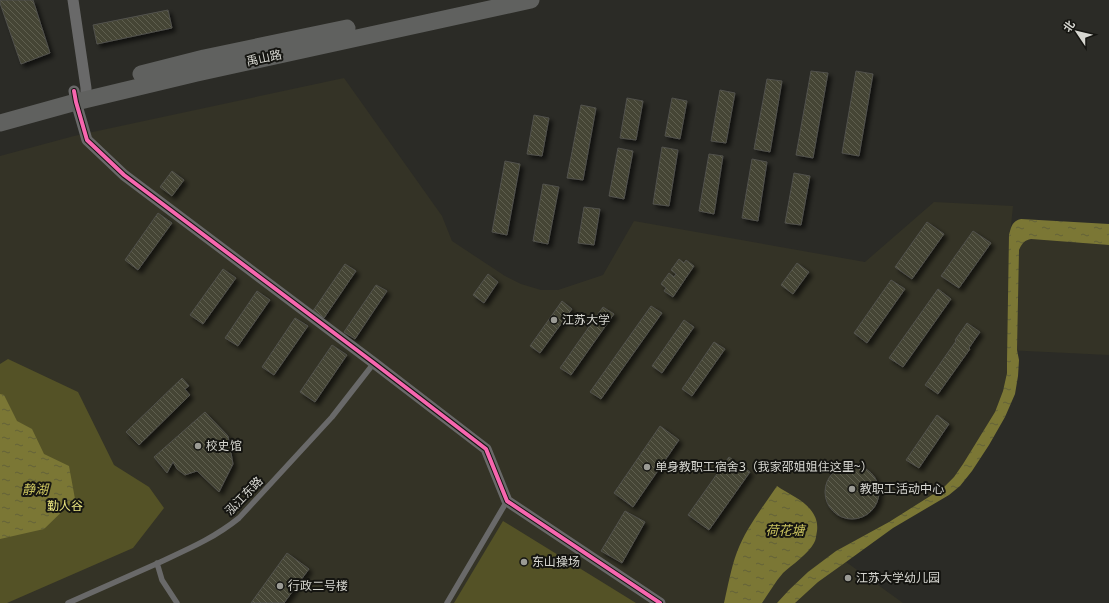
<svg xmlns="http://www.w3.org/2000/svg" width="1109" height="603" font-family="'Noto Sans','Noto Sans SC',sans-serif">
<style>
.built{fill:#343326}
.green{fill:#545226}
.water{fill:url(#water-ripples)}
.building{fill:url(#building-back-hatch);stroke:#51514c;filter:url(#shadow)}
.lines{fill:none;stroke-linecap:round;stroke-linejoin:round}
.lane{stroke:#696969;stroke-width:5.5}
.street{stroke:#696969;stroke-width:11}
.primary{stroke:#60615f;stroke-width:17}
.cycleway-casing{stroke:#151511;stroke-width:6}
.cycleway{stroke:#f766af;stroke-width:4}
.poi-dot{fill:#9b9b95;stroke:#151511;stroke-width:1.5}
.labels{text-anchor:middle;stroke-width:4;stroke-linejoin:round;paint-order:stroke}
.street-label{font-size:12px;fill:#d7d7d1;stroke:#151511}
.poi-label{font-size:12px;fill:#d7d7d1;stroke:#151511;text-anchor:start}
.park-label{font-size:12px;fill:#ebe680;stroke:#151511}
.water-label{font-size:13px;font-style:italic;fill:#cbc55f;stroke:#151511}
</style>
<defs>
<pattern id="water-ripples" width="26" height="14" patternUnits="userSpaceOnUse"><rect width="26" height="14" fill="#7b7735"/><path d="M2 4q2-2 4 0t4 0M15 11q2-2 4 0t4 0" fill="none" stroke="#636139"/></pattern>
<pattern id="building-back-hatch" width="6" height="6" patternUnits="userSpaceOnUse"><rect width="6" height="6" fill="#454534"/><path d="M-1 5l2 2M0 0l6 6M5-1l2 2" fill="none" stroke="#5f5f50"/></pattern>
<filter id="shadow"><feDropShadow dx="3.5" dy="3.5" stdDeviation="2" flood-color="#0009"/></filter>
</defs>
<rect width="100%" height="100%" fill="#2b2b26"/>
<path class="built" d="M344 78 442 216 452 241 505 276 521 284 541 290H558L603 275 634 221 865 262 934 202 1013 206 1011 226 1009 235 1031 239 1109 245V355L1007 350V373L1003 391 995 412 963 464 954 477 943 488 889 522 837 551 846 562 903 603H0V156L74 136Z"/>
<path class="green" d="M8 359 78 392 114 465 149 487 164 508 133 548 7 603H0V364Z
M503 521 636 603H454Z"/>
<path class="water" d="M1021 219 1109 224V245L1031 239C1025 240 1022 243 1019 250L1017 350 1019 360 1018 376 1015 394 1005 417 989 445 972 471 960 486 949 495 893 528 846 562 818 582 795 603H777L789 590 808 572 836 551 889 522 943 488 954 477 963 464 995 412 1003 391 1007 373V361L1009 235C1011 227 1012 221 1021 219Z
M0 394 4 395 17 421 32 429 44 454 69 466 75 499 44 529 0 539Z
M777 486C787 493 803 500 810 509 816 516 818 523 817 531 816 536 816 540 814 543 809 553 792 565 783 573 775 582 769 593 762 603H724C728 586 731 568 737 552 746 528 763 507 777 486Z"/>
<path class="building" d="M0 0H33L50 53 21 64 0 3Z
M168 10 172 28 97 44 93 25Z
M811 71 828 73 813 158 796 155Z
M856 71 873 74 859 156 842 153Z
M767 79 782 81 770 152 754 149Z
M720 90 735 93 726 143 711 141Z
M627 98 643 101 636 140 620 138Z
M672 98 687 101 680 139 665 136Z
M581 105 596 108 583 180 567 178Z
M534 115 549 118 542 156 527 154Z
M662 147 678 150 669 206 653 204Z
M618 148 633 151 624 199 609 196Z
M709 154 723 156 714 214 699 211Z
M752 159 767 162 758 221 742 218Z
M505 161 520 164 507 235 492 232Z
M172 171 184 180 172 196 160 187Z
M794 173 810 176 801 225 785 223Z
M543 184 559 187 548 244 533 241Z
M584 207 600 209 594 245 578 243Z
M158 213 172 223 138 270 125 260Z
M927 222 944 234 912 279 895 267Z
M973 231 991 243 959 288 941 276Z
M679 259 684 263 686 260 694 266 673 297 664 291 666 288 661 284 669 273 674 277 676 274 671 270Z
M797 263 809 272 793 294 781 285Z
M345 264 356 271 324 318 313 311Z
M223 269 236 278 203 324 190 315Z
M488 274 498 282 484 303 473 295Z
M891 280 905 289 867 343 854 333Z
M376 285 387 291 355 339 344 332Z
M938 289 951 299 903 367 889 358Z
M257 291 270 300 238 346 225 338Z
M562 301 572 309 540 353 530 346Z
M651 306 662 313 601 399 590 392Z
M603 307 614 314 571 375 560 368Z
M295 318 308 326 274 375 262 367Z
M684 320 694 327 662 373 652 366Z
M967 323 980 332 969 348 970 349 938 394 925 385 956 341 955 340Z
M714 342 725 349 692 396 682 389Z
M332 345 347 355 315 402 300 392Z
M182 378 189 386 185 389 190 395 139 445 126 432Z
M205 412 228 436 233 464 219 492 197 471 185 475 177 469 173 462 167 473 154 457Z
M937 415 949 424 919 468 906 460Z
M660 426 679 440 633 507 614 493Z
M729 457 750 472 709 530 688 515Z
M825 492a27 27 0 1 1 54 0a27 27 0 1 1-54 0Z
M625 511 645 522 622 563 601 551Z
M287 553 309 569 284 603H251Z"/>
<g class="lines">
<path class="lane" d="M157 563 162 580 177 603
M68 603C98 590 127 577 156 564 186 550 213 539 239 518L332 417 374 363
M447 603 507 501"/>
<path class="street" d="M73 0 86 88V99
M74 91 76 102 87 140 124 175 374 363 486 449 507 501 660 603"/>
<path class="primary" d="M141 74 204 58 347 28
M0 123 76 102 197 73 531 0"/>
<g class="cycleway-casing">
<path id="cycleway" d="M74 91 76 102 87 140 124 175 374 363 486 449 507 501 660 603"/>
</g>
<use href="#cycleway" class="cycleway"/>
</g>
<g class="poi-dot">
<circle cx="554" cy="320" r="4"/>
<circle cx="198" cy="446" r="4"/>
<circle cx="647" cy="467" r="4"/>
<circle cx="852" cy="489" r="4"/>
<circle cx="524" cy="562" r="4"/>
<circle cx="848" cy="578" r="4"/>
<circle cx="280" cy="586" r="4"/>
</g>
<g class="labels">
<g class="street-label">
<text transform="translate(264 58) rotate(-12)" y="4">禹山路</text>
<text transform="translate(244 496) rotate(-46)" y="4">泓江东路</text>
</g>
<g class="poi-label">
<text x="562" y="324">江苏大学</text>
<text x="206" y="450">校史馆</text>
<text x="655" y="471">单身教职工宿舍3（我家邵姐姐住这里~）</text>
<text x="860" y="493">教职工活动中心</text>
<text x="532" y="566">东山操场</text>
<text x="856" y="582">江苏大学幼儿园</text>
<text x="288" y="590">行政二号楼</text>
</g>
<g class="park-label">
<text x="65" y="510">勤人谷</text>
</g>
<g class="water-label">
<text x="35" y="494">静湖</text>
<text x="785" y="535">荷花塘</text>
</g>
</g>
<g transform="translate(1077 32) rotate(305)" stroke="#151511" stroke-width="3" paint-order="stroke">
<path d="M0-3L7 15L0 10L-7 15Z" fill="#d7d7d1"/>
<text y="-6" font-size="11" font-weight="bold" text-anchor="middle" fill="#d7d7d1">北</text>
</g>
</svg>
